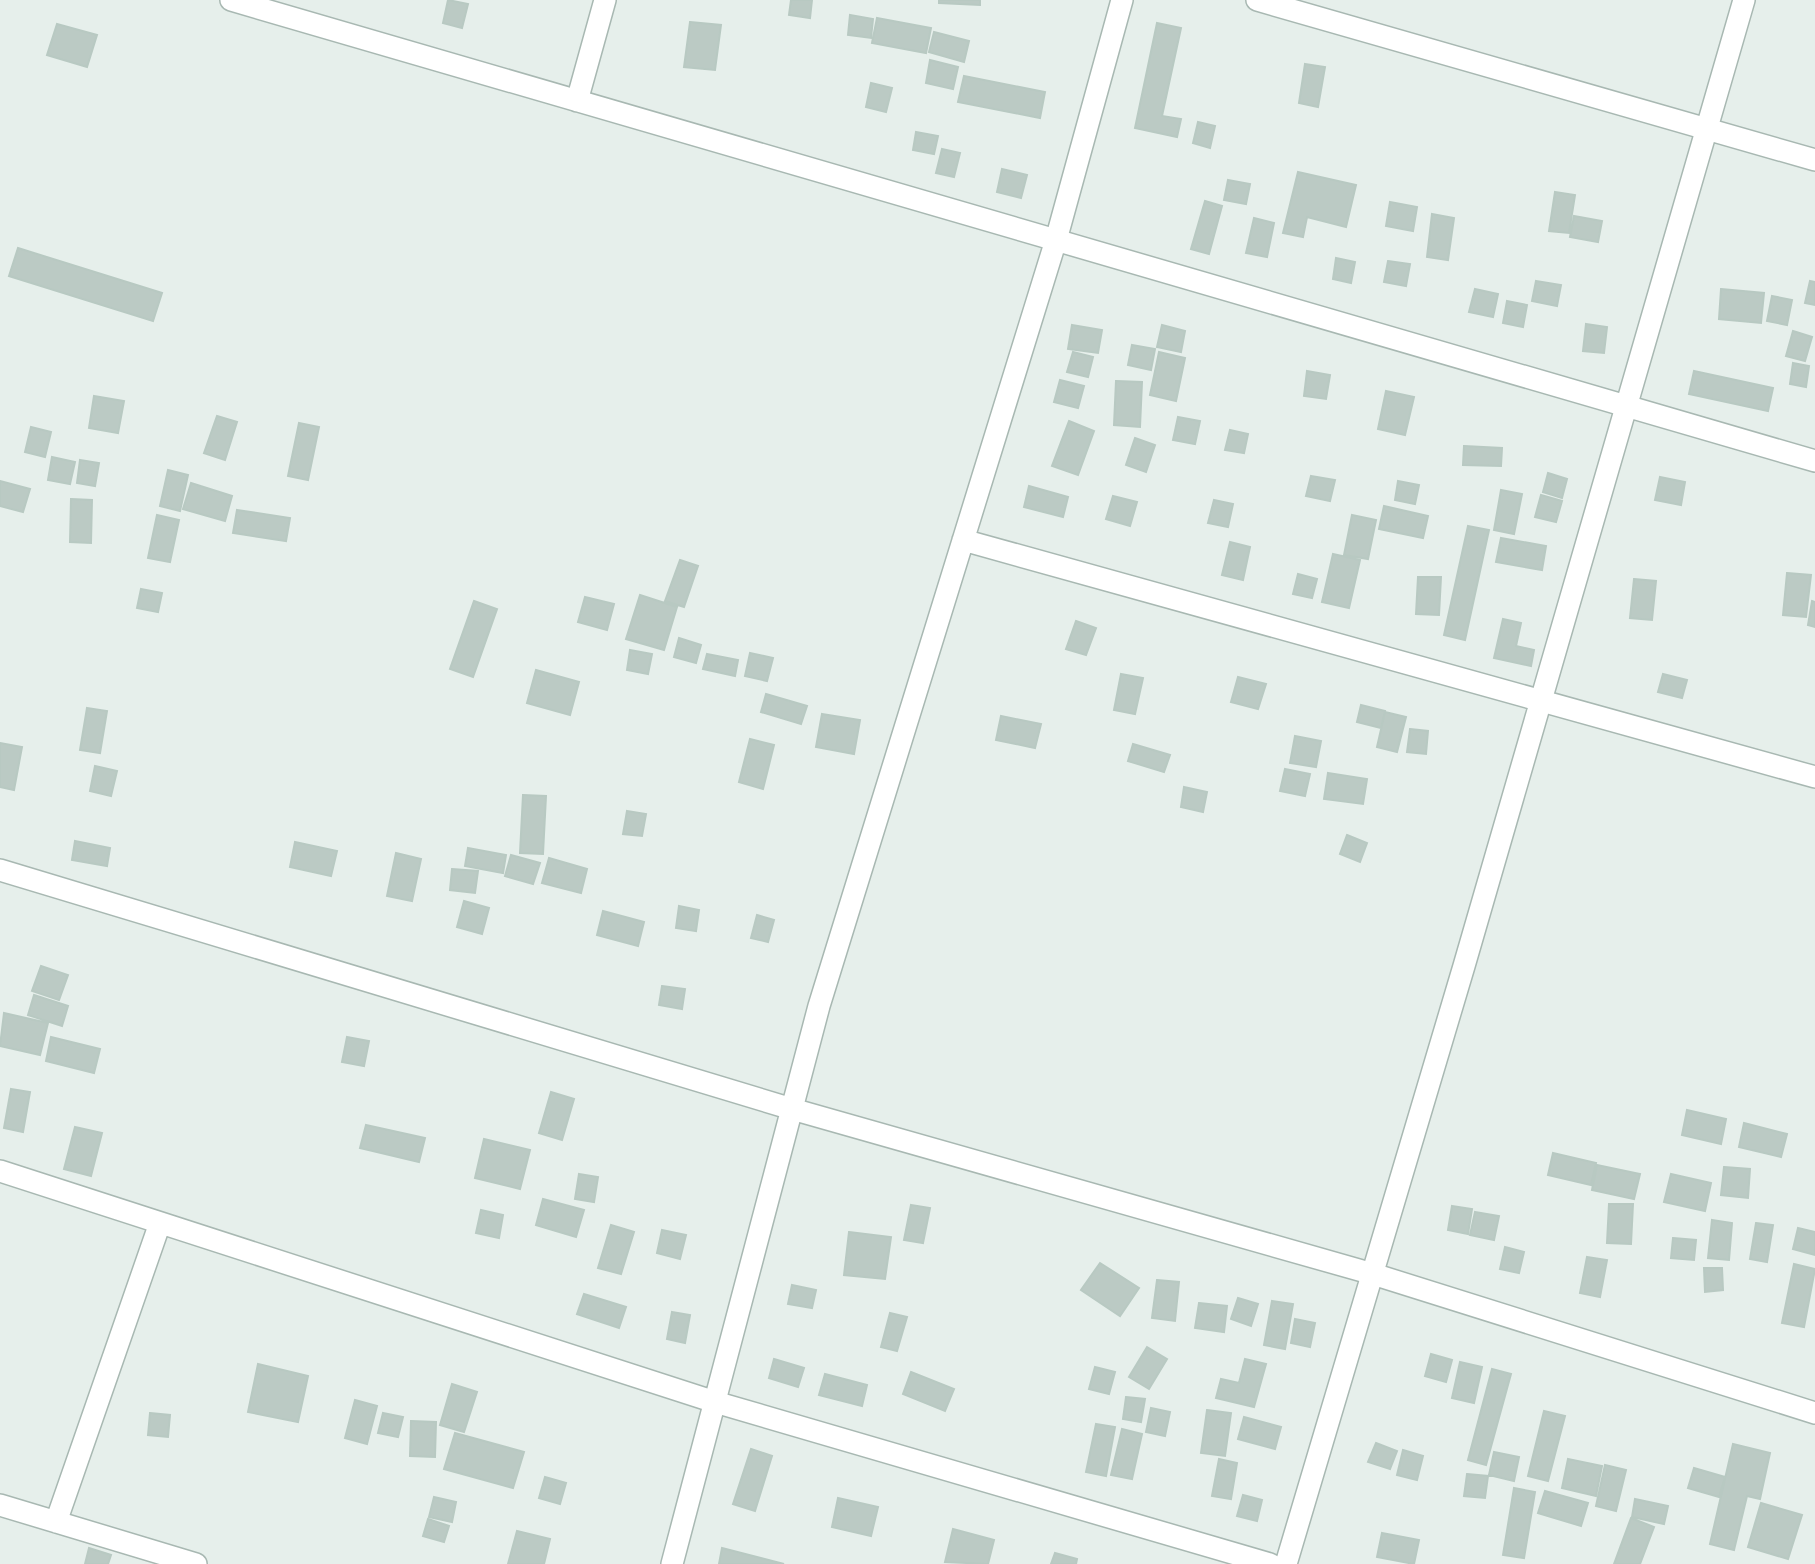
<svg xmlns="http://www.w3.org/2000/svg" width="1815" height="1564" font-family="Quicksand,sans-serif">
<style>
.building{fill:#bbcac4;stroke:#b8c9c2;stroke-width:2}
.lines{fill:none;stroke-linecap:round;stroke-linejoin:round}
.minor-casing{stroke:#a8b8b2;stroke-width:24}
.minor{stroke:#fff;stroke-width:21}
</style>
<rect width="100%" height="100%" fill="#e6efeb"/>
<path class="building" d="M448 0 468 4 462 28 443 23Z
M791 0H812L810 18 789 15Z
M939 0H980V5L939 3Z
M850 15 873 19 871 38 848 35Z
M877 18 931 28 926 53 872 43Z
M690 22 721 25 715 70 684 67Z
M1157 23 1181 28 1162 116 1181 119 1177 137 1135 128Z
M57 24 97 35 87 67 47 55Z
M934 32 969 41 964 62 929 52Z
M930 60 958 67 953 89 926 83Z
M1305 64 1325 67 1318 107 1299 103Z
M964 76 1045 92 1040 118 958 102Z
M871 83 892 88 886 112 866 107Z
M1198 122 1215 126 1210 148 1193 143Z
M916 132 938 136 934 154 913 150Z
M942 149 960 153 954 177 936 173Z
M1002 169 1027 175 1021 198 997 192Z
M1298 172 1356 185 1346 227 1307 217 1303 237 1283 233Z
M1228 180 1250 184 1246 204 1224 200Z
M1555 192 1575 195 1569 233 1549 231Z
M1205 201 1222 206 1209 254 1191 249Z
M1390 202 1417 207 1413 231 1386 226Z
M1432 214 1454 218 1448 260 1427 257Z
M1574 216 1602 221 1598 242 1570 237Z
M1254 218 1274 223 1267 257 1246 253Z
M18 248 162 293 153 321 9 276Z
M1336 258 1355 262 1351 283 1333 279Z
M1388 261 1410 264 1406 286 1384 282Z
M1536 281 1561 285 1557 306 1532 301Z
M1810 281 1815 282V305L1805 303Z
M1475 289 1498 294 1493 317 1469 312Z
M1721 289 1764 293 1761 323 1719 319Z
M1772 296 1792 300 1787 325 1767 321Z
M1507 301 1527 305 1523 327 1503 323Z
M1586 324 1607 327 1604 353 1583 351Z
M1072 325 1102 330 1098 353 1068 349Z
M1162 325 1185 331 1181 352 1157 347Z
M1793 331 1812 337 1805 361 1786 356Z
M1132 345 1155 349 1151 370 1128 365Z
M1073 352 1093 357 1088 377 1067 372Z
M1159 352 1185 358 1176 401 1150 395Z
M1793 363 1809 366 1806 387 1790 384Z
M1307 371 1330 375 1326 399 1304 396Z
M1694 371 1773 388 1768 411 1689 394Z
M1060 380 1084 386 1078 408 1054 402Z
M1116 381 1142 382 1140 427 1114 425Z
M1386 391 1414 397 1405 435 1378 429Z
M94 396 124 401 118 433 89 428Z
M217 416 237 422 225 460 204 453Z
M1178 417 1200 421 1195 444 1173 440Z
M1069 421 1094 431 1078 475 1052 466Z
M299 423 319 427 308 480 288 476Z
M31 427 51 432 45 457 25 452Z
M1230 430 1248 434 1244 453 1225 450Z
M1135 438 1155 445 1146 472 1126 465Z
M1464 446 1502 448 1501 466 1463 465Z
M52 457 75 462 70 484 48 480Z
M80 460 99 463 95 486 77 483Z
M168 470 188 475 180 511 160 506Z
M1548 473 1567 479 1562 498 1543 492Z
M1311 476 1335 480 1330 501 1306 496Z
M1660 477 1685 482 1681 505 1655 500Z
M0 481 30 489 23 512 0 506Z
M1398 481 1419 485 1415 504 1395 500Z
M191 483 232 496 225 521 183 509Z
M1029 486 1068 497 1063 517 1024 507Z
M1501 490 1522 494 1514 534 1494 530Z
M1541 495 1562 501 1556 522 1535 517Z
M1113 496 1137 502 1130 526 1106 519Z
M71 499 92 500 91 543 70 542Z
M1214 500 1233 504 1228 527 1208 523Z
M1384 506 1428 516 1423 538 1379 529Z
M237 510 290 518 286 541 233 533Z
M157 515 179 520 170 562 148 558Z
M1352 515 1376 520 1368 559 1344 555Z
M1468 526 1489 530 1465 640 1444 635Z
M1501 538 1546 546 1542 570 1496 562Z
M1230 542 1250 547 1243 580 1222 575Z
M1333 554 1360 560 1349 608 1322 602Z
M680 560 698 566 684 607 665 601Z
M1787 573 1811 575 1806 617 1783 615Z
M1298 574 1317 579 1312 598 1293 594Z
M1418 577H1441L1439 615 1416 614Z
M1634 579 1656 581 1652 620 1630 618Z
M141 589 162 593 158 612 137 608Z
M640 595 677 607 664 650 626 639Z
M585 597 614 604 607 630 578 622Z
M474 601 497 609 473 677 450 669Z
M1812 601 1815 602V627L1808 625Z
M1503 619 1521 623 1516 646 1534 650 1531 666 1494 658Z
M1076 621 1096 628 1086 655 1066 649Z
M679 638 701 645 696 663 674 657Z
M630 650 652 654 648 674 627 670Z
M750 653 773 658 767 681 745 676Z
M707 654 738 660 735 676 703 669Z
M536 670 579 682 570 715 527 703Z
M1121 674 1143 678 1135 714 1114 710Z
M1663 674 1687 680 1682 698 1658 692Z
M1238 677 1266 684 1258 709 1231 702Z
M766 694 807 706 801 724 761 712Z
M1361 705 1385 711 1381 728 1357 722Z
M87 708 107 711 100 753 80 750Z
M1385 712 1406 717 1397 752 1377 747Z
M822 714 860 720 854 754 816 747Z
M1001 716 1041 724 1035 748 996 740Z
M1410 729 1428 731 1426 754 1407 752Z
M1295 736 1321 741 1316 767 1290 763Z
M750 739 774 745 763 789 739 782Z
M0 743 22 747 14 790 0 787Z
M1133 744 1170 755 1164 772 1128 761Z
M95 766 117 771 111 796 90 791Z
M1285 769 1310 774 1305 796 1280 791Z
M1328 773 1367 779 1363 804 1324 799Z
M1184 787 1207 792 1203 812 1181 807Z
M523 795 546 796 543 854 520 853Z
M627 811 646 814 642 836 623 834Z
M1347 835 1367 843 1360 862 1340 854Z
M75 841 110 848 107 866 72 860Z
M295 842 337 851 331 876 290 867Z
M468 848 506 855 503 873 465 866Z
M396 853 421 859 412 901 387 896Z
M511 855 540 863 533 884 505 876Z
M549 858 587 869 581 893 542 883Z
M452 869 478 871 475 893 450 890Z
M464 901 489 908 482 934 457 927Z
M679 906 699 910 696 931 676 928Z
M603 911 644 922 638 946 597 935Z
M757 915 774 920 768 942 751 938Z
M41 966 68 975 59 1000 32 991Z
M662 986 685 989 682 1009 659 1005Z
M34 995 68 1006 62 1026 28 1015Z
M4 1013 48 1023 40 1055 0 1046Z
M51 1037 100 1049 94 1073 46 1061Z
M347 1037 369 1041 364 1066 342 1062Z
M11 1089 30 1092 23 1132 4 1128Z
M551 1092 574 1099 562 1140 539 1133Z
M1687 1110 1726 1119 1721 1144 1682 1135Z
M1744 1123 1787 1134 1781 1157 1739 1147Z
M366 1125 425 1138 419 1162 360 1148Z
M75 1127 102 1133 91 1176 64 1169Z
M484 1139 530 1150 520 1189 475 1178Z
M1553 1153 1596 1163 1591 1185 1548 1175Z
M1597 1165 1640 1174 1634 1199 1592 1190Z
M1724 1167 1750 1169 1748 1198 1721 1195Z
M579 1174 598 1177 594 1202 575 1199Z
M1671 1174 1711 1183 1705 1211 1664 1202Z
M543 1199 584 1210 576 1237 536 1225Z
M1609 1204H1633L1631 1244 1607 1243Z
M911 1205 930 1208 923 1243 904 1240Z
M1452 1206 1472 1209 1468 1234 1448 1230Z
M481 1210 503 1215 499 1238 476 1233Z
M1475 1212 1499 1216 1494 1240 1470 1235Z
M1712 1220 1732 1223 1729 1260 1708 1258Z
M1756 1223 1773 1225 1767 1262 1750 1259Z
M611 1225 634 1232 621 1274 598 1268Z
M1798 1228 1815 1232V1255L1793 1249Z
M662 1230 686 1235 680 1259 657 1253Z
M849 1232 891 1237 885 1279 844 1275Z
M1673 1238 1696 1240 1694 1260 1671 1258Z
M1505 1247 1524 1252 1519 1273 1500 1269Z
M1587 1257 1607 1260 1600 1297 1580 1293Z
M1100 1263 1139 1288 1120 1316 1081 1290Z
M1794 1264 1815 1269 1804 1327 1782 1323Z
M1704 1268H1722L1723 1290 1705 1292Z
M1157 1280 1179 1282 1175 1321 1152 1318Z
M792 1285 816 1290 812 1308 788 1304Z
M584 1294 626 1307 619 1328 577 1314Z
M1238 1298 1258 1304 1251 1326 1231 1319Z
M1272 1301 1293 1304 1285 1349 1264 1345Z
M1199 1303 1227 1306 1224 1332 1195 1328Z
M672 1312 690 1315 685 1343 667 1339Z
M890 1313 907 1317 897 1351 881 1347Z
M1295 1319 1315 1323 1310 1347 1291 1343Z
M1147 1347 1167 1359 1149 1389 1129 1377Z
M1431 1354 1452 1360 1446 1382 1425 1376Z
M774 1359 804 1368 798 1387 769 1378Z
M1245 1359 1266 1364 1254 1407 1216 1398 1221 1379 1239 1383Z
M1460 1362 1482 1367 1474 1403 1452 1398Z
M258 1364 308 1376 298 1422 248 1412Z
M1095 1367 1115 1372 1109 1394 1089 1389Z
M1492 1369 1511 1374 1486 1465 1468 1460Z
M911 1372 954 1389 945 1411 903 1394Z
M825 1374 867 1385 862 1406 819 1395Z
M452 1384 477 1392 464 1432 440 1425Z
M1126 1397 1145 1399 1141 1422 1123 1419Z
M355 1400 377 1406 367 1444 345 1438Z
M1151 1408 1170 1412 1165 1436 1146 1432Z
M1207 1410 1231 1413 1225 1456 1201 1453Z
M1544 1411 1565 1416 1548 1481 1528 1476Z
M150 1413 170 1415 168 1437 148 1435Z
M383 1413 403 1417 398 1437 378 1433Z
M1244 1417 1281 1427 1275 1449 1238 1439Z
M411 1421 436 1422 435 1457 410 1456Z
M1096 1424 1115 1427 1106 1476 1086 1472Z
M1122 1429 1142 1434 1132 1479 1111 1475Z
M455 1433 524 1452 513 1488 444 1469Z
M1376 1443 1397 1451 1390 1469 1368 1462Z
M1733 1444 1770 1453 1760 1499 1747 1496 1734 1550 1710 1544Z
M751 1449 772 1456 755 1511 733 1504Z
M1403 1450 1423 1456 1417 1480 1397 1475Z
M1494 1452 1519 1457 1514 1481 1489 1475Z
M1219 1459 1237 1463 1231 1499 1212 1496Z
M1568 1459 1602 1466 1596 1496 1562 1488Z
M1605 1465 1626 1470 1616 1511 1596 1506Z
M1694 1468 1725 1477 1719 1497 1688 1488Z
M1467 1474 1488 1476 1485 1498 1464 1496Z
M545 1477 566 1483 560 1504 539 1498Z
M1514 1488 1535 1492 1524 1558 1503 1555Z
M1545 1491 1588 1503 1581 1526 1538 1513Z
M1243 1495 1262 1500 1257 1521 1237 1516Z
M434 1497 456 1502 452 1522 429 1517Z
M838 1498 878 1507 871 1536 832 1527Z
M1635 1499 1668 1506 1664 1524 1632 1517Z
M1761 1503 1802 1515 1788 1559 1748 1547Z
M1631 1518 1654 1527 1640 1564H1614Z
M428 1519 449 1526 444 1542 423 1536Z
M953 1529 994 1540 988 1564 945 1562Z
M517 1531 550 1539 544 1564H508Z
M1382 1533 1419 1540 1414 1564 1377 1557Z
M89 1548 111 1555 108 1564H85Z
M722 1548 784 1564H719Z
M1055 1553 1077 1559 1076 1564H1051Z"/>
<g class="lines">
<g class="minor-casing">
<path id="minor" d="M231 0 1815 461
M1257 0 1815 160
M577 101 605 0
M963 540 1815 777
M0 870 792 1109 1373 1274 1815 1413
M0 1171 715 1402 1270 1564
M0 1505 196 1564
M56 1522 160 1223
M672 1564 819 1006 1056 240 1122 0
M1286 1564 1464 966 1744 0"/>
</g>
<use href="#minor" class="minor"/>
</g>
</svg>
